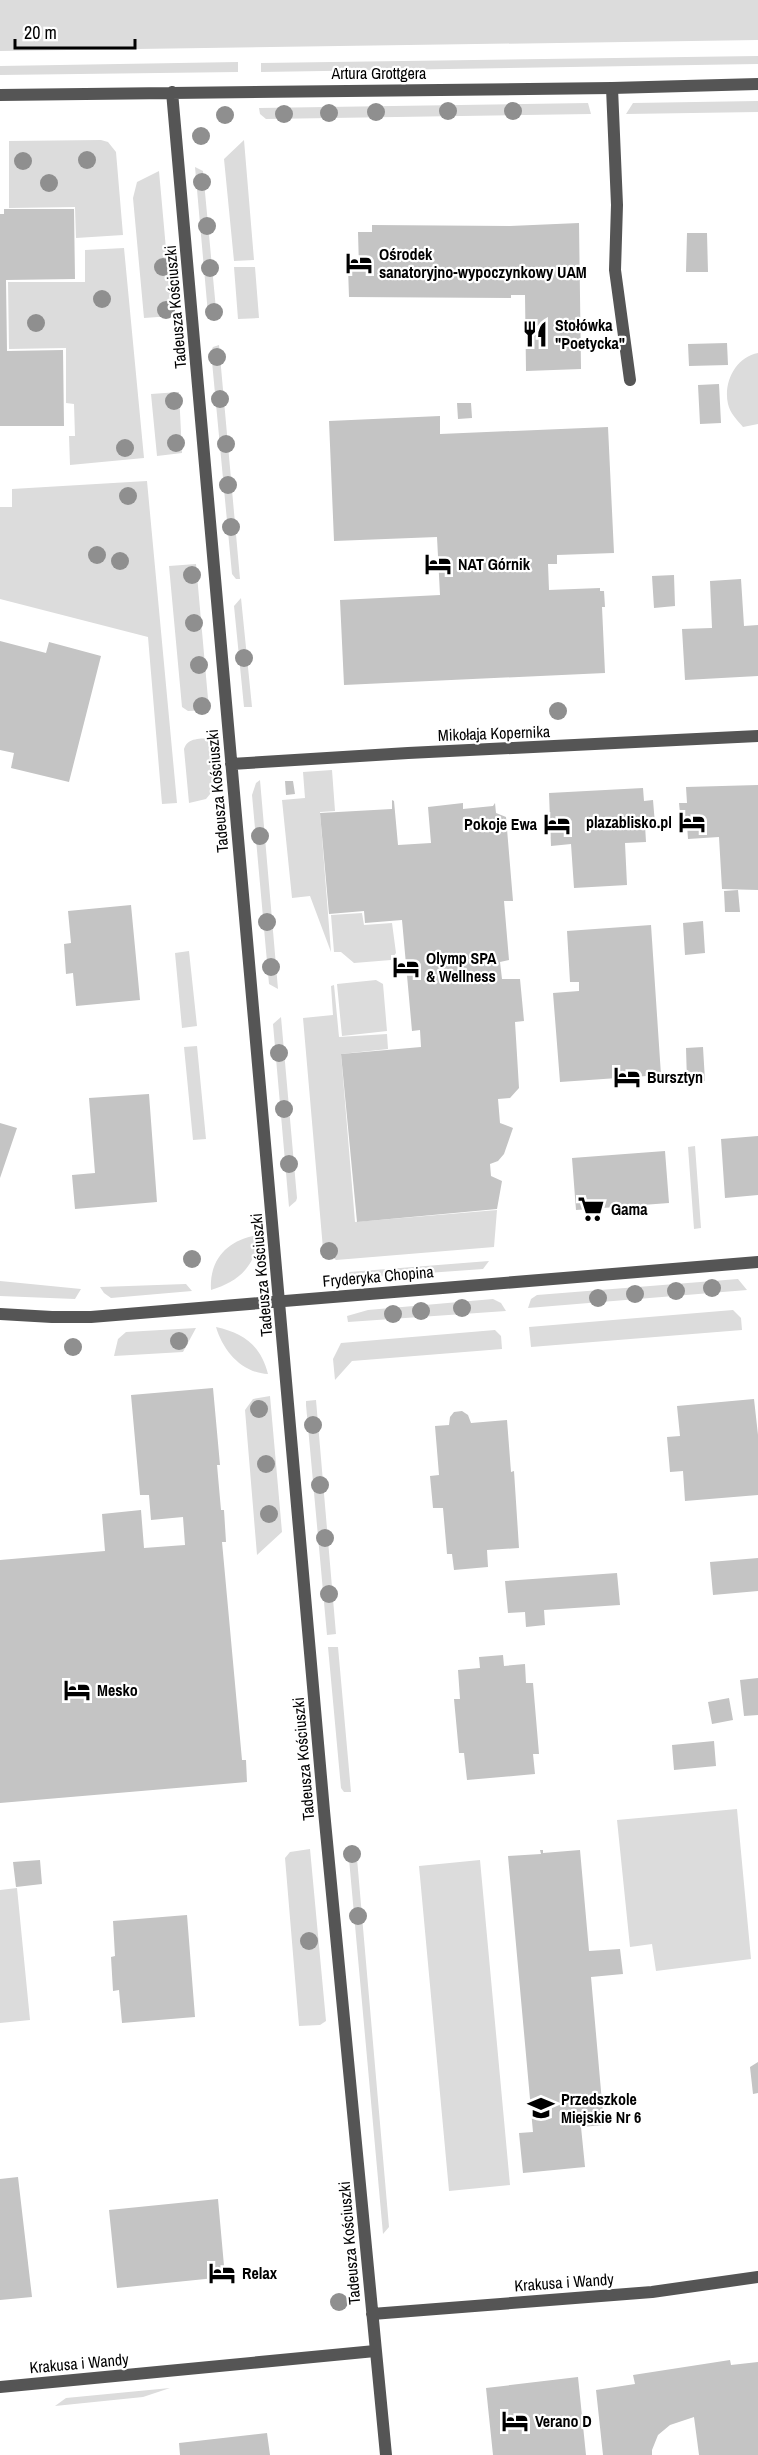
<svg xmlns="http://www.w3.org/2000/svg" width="758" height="2455" font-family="'Archivo Narrow',sans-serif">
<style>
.green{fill:#dcdcdc}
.building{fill:#c4c4c4}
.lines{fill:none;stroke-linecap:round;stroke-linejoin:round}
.lane{stroke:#555;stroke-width:12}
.street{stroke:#555;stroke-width:12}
.tree{fill:#8f8f8f}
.labels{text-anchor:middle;stroke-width:4.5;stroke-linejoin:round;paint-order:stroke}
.street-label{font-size:16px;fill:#000;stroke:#fff}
.poi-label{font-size:16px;font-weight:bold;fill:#000;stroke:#fff;text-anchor:start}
</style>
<rect width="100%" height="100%" fill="#fff"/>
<path class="green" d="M0 0H758V40L0 51Z
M758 56V64L261 72V63Z
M238 62V72L0 75V66Z
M758 101V112L626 114 633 103Z
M588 103 591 114 266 119 260 114 259 108Z
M101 140 108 142 116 152 123 235 76 238 75 207 9 208V141Z
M244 140 254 260 234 261 224 159Z
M195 167 203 171 217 320H213L208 314Z
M159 171 172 316 144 318 133 198 137 182Z
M124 248 144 458 70 465 69 436H75L74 404 66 403V348L9 349 8 282H85V250Z
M234 267H255L259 318 238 319Z
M219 345 240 579H236L232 574 211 351 213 347Z
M758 353V424L743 427C737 420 730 413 728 404 723 382 736 357 758 353Z
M179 392 182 453 157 456 151 394Z
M147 481 177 803 162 804 148 637 0 599V507H12V489Z
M196 564 209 710 188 711 182 707 169 566Z
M241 598 252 707H244L234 606Z
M211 738 215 788 206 799 189 803 184 749C188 737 201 739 211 738Z
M332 770 335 811 320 812 331 952 310 896 292 898 282 800 305 798 303 772Z
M260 780 278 989 269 984 252 795 256 783Z
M362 913 364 925 392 923 396 953 391 960 354 963 341 952H334L331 915Z
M189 951 197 1026 182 1028 175 953Z
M376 980 383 984 387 1031 342 1036 337 984Z
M334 985 339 1037 387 1034 388 1049 341 1054 355 1222 497 1210 494 1247 336 1260 323 1249 303 1018 333 1015 331 986Z
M281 1017 297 1198 296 1201 289 1207 273 1024Z
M197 1046 206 1139 193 1140 184 1047Z
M695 1146 701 1228 694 1229 688 1147Z
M257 1235C258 1265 238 1282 211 1290 209 1259 228 1240 257 1235Z
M489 1261 483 1269 344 1279 349 1272Z
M738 1279 747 1290 528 1308 531 1299 537 1295Z
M0 1281 81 1289 75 1299 0 1296Z
M186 1284 192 1291 111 1298 104 1293 100 1287Z
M493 1299 501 1303 506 1311 348 1322 347 1316 368 1310Z
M733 1310 741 1318 742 1330 531 1347 529 1327Z
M216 1327C244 1333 261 1346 268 1374 242 1373 223 1351 216 1327Z
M196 1328 183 1352 114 1356 118 1339 126 1332Z
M495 1330 501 1336 502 1349 352 1361 335 1380 333 1359 341 1343Z
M270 1396 282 1532 257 1555 245 1410 253 1399Z
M316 1400 336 1634 327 1635 306 1405V1401Z
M328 1647H338L351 1792H344L341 1788Z
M737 1809 751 1959 656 1971 652 1944 630 1947 617 1820Z
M356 1847 389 2227 383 2234 348 1848Z
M310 1849 326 2021 320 2025 299 2026 285 1858 290 1852Z
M480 1860 510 2185 449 2191 419 1866Z
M17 1888 30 2020 0 2023V1890Z
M170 2388 143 2397 55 2406 66 2398Z"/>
<path class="building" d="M4 209H74L75 279 6 280 7 351 63 350 64 426H0V214H4Z
M579 223 581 369 526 371 525 295H511V298L349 297 348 267H359L358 232H372V225L510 226Z
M687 233H707L708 272H686Z
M727 343 728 365 689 366 688 344Z
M719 384 721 423 700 424 698 385Z
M457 403H471L472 418 458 419Z
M440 416V434L608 427 614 553 557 555V564H548L549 590 600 588V591H604L605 607H602L605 673 344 685 340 600 440 595 437 537 334 541 329 421Z
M674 575 675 606 654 608 652 576Z
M741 579 744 626 758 625V676L685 680 682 629 712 628 710 581Z
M0 641 46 653 49 642 101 656 69 782 11 768 14 753 0 750Z
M285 781H293L295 794 286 795Z
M758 785V890L722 889 719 837 688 839 687 824H681L679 803H687L686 787Z
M643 788 644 801 653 800 655 824 645 825 646 842 625 843 627 885 574 888 571 844 551 846 549 793Z
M392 800 394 801 398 845 431 843 428 807 463 803V809L493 806 495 803 496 813 506 817 513 901H504L509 960 500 962 502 979H520L524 1021 515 1022 519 1088 510 1098 498 1099 500 1123 513 1128 504 1154 498 1161 490 1164 491 1176 502 1181 497 1209 357 1222 341 1054 421 1047 420 1030 412 1031 402 920 365 923 364 911 329 914 320 813 392 809Z
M738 890 740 912H725L724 891Z
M131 905 140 1000 76 1006 73 973 66 974 64 944 71 943 68 911Z
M703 921 705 953 685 955 683 923Z
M651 925 661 1075 560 1082 553 993 579 991V982H570L567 931Z
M703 1047 705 1081 687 1082 686 1048Z
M149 1094 157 1202 75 1209 72 1175 95 1173 89 1098Z
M0 1123 17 1128 0 1178Z
M758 1136V1195L725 1198 721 1139Z
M665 1151 669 1203 576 1210 572 1158Z
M213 1388 220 1465H217L221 1510H224L226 1542H222L242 1760H246L247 1782 0 1803V1560L105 1551 102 1514 141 1510 144 1548 185 1545 183 1517 151 1520 149 1495H140L131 1395Z
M754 1399 758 1435V1495L685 1501 683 1471 670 1472 667 1437 680 1436 677 1406Z
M462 1411 468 1415 471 1423 507 1420 511 1472 514 1471 519 1548 487 1550 488 1567 454 1570 452 1554H447L443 1508H433L430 1476 439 1475 435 1426 449 1425 450 1417 454 1412Z
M758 1558V1591L713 1595 710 1562Z
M617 1573 620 1605 544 1610 545 1625 526 1627 525 1612 508 1613 505 1581Z
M503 1655 504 1666 525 1664 526 1683H533L539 1754H533L535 1774 467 1780 464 1753H459L454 1699H460L458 1670 480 1668 479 1657Z
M758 1678V1715L744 1716 740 1680Z
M729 1698 733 1720 712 1724 708 1702Z
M714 1741 716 1766 674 1770 672 1745Z
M540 1850H543V1853L580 1850 589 1951 620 1949 623 1974 591 1977 604 2125 581 2127 585 2167 523 2173 519 2133 533 2132 508 1856 541 1854Z
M40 1860 42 1884 16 1887 13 1862Z
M187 1915 195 2017 122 2023 119 1990 113 1991 111 1957 115 1956 113 1921Z
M758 2062V2093L753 2094 750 2067Z
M18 2177 32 2297 0 2300V2179Z
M218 2199 225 2277 117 2288 109 2210Z
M730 2360 731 2365 758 2362V2455H699L694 2417 670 2425 658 2435 652 2450V2455H603L596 2390 635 2384 633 2375Z
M578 2377 586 2455H493L486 2388Z
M267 2433 270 2455H180L179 2443Z"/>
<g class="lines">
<path class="lane" d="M612 88 617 205 615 270 630 380"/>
<path class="street" d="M172 92 324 1811 386 2455
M0 95 612 88 758 84
M231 764 408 753 758 736
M0 1314 52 1317H91L758 1262
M372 2314 652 2292 758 2277
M0 2387 375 2351"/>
</g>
<g class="tree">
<circle cx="448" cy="111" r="9"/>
<circle cx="513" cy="111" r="9"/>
<circle cx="376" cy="112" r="9"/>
<circle cx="329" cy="113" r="9"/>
<circle cx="284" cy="114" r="9"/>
<circle cx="225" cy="115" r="9"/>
<circle cx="201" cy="136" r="9"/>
<circle cx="87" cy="160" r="9"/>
<circle cx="23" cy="161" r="9"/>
<circle cx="202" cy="182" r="9"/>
<circle cx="49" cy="183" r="9"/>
<circle cx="207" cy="226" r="9"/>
<circle cx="163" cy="267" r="9"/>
<circle cx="210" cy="268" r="9"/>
<circle cx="102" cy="299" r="9"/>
<circle cx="166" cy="310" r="9"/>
<circle cx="214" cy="312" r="9"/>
<circle cx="36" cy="323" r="9"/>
<circle cx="217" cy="357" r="9"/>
<circle cx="220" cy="399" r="9"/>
<circle cx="174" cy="401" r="9"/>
<circle cx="176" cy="443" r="9"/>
<circle cx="226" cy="444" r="9"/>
<circle cx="125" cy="448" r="9"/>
<circle cx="228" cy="485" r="9"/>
<circle cx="128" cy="496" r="9"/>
<circle cx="231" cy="527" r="9"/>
<circle cx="97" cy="555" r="9"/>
<circle cx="120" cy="561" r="9"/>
<circle cx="192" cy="575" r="9"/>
<circle cx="194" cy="623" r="9"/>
<circle cx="244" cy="658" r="9"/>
<circle cx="199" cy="665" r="9"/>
<circle cx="202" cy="706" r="9"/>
<circle cx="558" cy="711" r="9"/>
<circle cx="260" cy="836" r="9"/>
<circle cx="267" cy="922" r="9"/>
<circle cx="271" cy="967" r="9"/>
<circle cx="279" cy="1053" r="9"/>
<circle cx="284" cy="1109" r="9"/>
<circle cx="289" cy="1164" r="9"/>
<circle cx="329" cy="1251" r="9"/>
<circle cx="192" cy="1259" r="9"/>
<circle cx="712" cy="1288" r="9"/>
<circle cx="676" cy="1291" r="9"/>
<circle cx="635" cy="1294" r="9"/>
<circle cx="598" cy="1298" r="9"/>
<circle cx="462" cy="1308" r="9"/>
<circle cx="421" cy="1311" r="9"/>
<circle cx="393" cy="1314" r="9"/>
<circle cx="179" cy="1341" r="9"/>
<circle cx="73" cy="1347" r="9"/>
<circle cx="259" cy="1409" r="9"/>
<circle cx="313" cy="1425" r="9"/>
<circle cx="266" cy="1464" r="9"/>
<circle cx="320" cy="1485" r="9"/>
<circle cx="269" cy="1514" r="9"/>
<circle cx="325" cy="1538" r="9"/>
<circle cx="329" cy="1594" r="9"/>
<circle cx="352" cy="1854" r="9"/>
<circle cx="358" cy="1916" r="9"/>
<circle cx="309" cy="1941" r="9"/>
<circle cx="339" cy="2302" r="9"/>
</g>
<defs>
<g id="hotel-bare" transform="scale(2.07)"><path d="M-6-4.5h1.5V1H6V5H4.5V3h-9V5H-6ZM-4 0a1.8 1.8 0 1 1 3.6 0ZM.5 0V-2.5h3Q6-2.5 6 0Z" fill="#000" stroke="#fff" stroke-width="2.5" paint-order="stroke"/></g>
<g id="restaurant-bare" transform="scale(2.07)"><path d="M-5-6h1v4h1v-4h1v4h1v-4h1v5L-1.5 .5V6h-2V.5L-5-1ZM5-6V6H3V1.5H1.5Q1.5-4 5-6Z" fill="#000" stroke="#fff" stroke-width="2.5" paint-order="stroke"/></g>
<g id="supermarket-bare" transform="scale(2.07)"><path d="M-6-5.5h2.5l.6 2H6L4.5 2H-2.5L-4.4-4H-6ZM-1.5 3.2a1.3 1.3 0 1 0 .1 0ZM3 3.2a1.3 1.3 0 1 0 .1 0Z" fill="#000" stroke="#fff" stroke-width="2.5" paint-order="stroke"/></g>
<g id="school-bare" transform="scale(2.07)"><path d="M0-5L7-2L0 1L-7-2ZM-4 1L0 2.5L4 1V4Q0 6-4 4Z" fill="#000" stroke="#fff" stroke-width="2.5" paint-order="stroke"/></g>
</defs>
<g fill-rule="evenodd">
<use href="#hotel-bare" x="359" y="263"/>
<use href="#restaurant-bare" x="535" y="334"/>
<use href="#hotel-bare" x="438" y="564"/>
<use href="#hotel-bare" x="692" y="822"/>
<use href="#hotel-bare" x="557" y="824"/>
<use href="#hotel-bare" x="406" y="967"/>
<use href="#hotel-bare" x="627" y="1077"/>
<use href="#supermarket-bare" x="591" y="1209"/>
<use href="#hotel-bare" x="77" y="1690"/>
<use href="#school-bare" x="541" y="2108"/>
<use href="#hotel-bare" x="222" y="2273"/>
<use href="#hotel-bare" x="515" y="2421"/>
</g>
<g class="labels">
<g class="street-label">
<text x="379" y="79">Artura Grottgera</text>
<text transform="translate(175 307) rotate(-95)" y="6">Tadeusza Kościuszki</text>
<text transform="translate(494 733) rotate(-2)" y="6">Mikołaja Kopernika</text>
<text transform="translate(217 791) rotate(-95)" y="6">Tadeusza Kościuszki</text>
<text transform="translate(261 1275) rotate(-95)" y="6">Tadeusza Kościuszki</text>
<text transform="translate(378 1276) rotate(-5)" y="6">Fryderyka Chopina</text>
<text transform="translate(303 1759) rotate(-95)" y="6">Tadeusza Kościuszki</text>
<text transform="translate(349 2243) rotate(-95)" y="6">Tadeusza Kościuszki</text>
<text transform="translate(564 2282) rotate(-4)" y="6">Krakusa i Wandy</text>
<text transform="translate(79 2363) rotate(-5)" y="6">Krakusa i Wandy</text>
</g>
<g class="poi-label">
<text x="379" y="260">Ośrodek<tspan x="379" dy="18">sanatoryjno-wypoczynkowy UAM</tspan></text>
<text x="555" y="331">Stołówka<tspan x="555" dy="18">"Poetycka"</tspan></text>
<text x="458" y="570">NAT Górnik</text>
<text x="672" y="828" text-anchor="end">plazablisko.pl</text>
<text x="537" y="830" text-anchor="end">Pokoje Ewa</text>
<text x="426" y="964">Olymp SPA<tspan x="426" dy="18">&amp; Wellness</tspan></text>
<text x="647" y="1083">Bursztyn</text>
<text x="611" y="1215">Gama</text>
<text x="97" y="1696">Mesko</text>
<text x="561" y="2105">Przedszkole<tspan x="561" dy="18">Miejskie Nr 6</tspan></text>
<text x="242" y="2279">Relax</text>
<text x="535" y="2427">Verano D</text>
</g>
</g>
<path d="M15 39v9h120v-9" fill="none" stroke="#000000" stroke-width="3"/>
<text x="24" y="39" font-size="18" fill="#000000" stroke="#ffffff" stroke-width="4.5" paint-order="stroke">20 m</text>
</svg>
